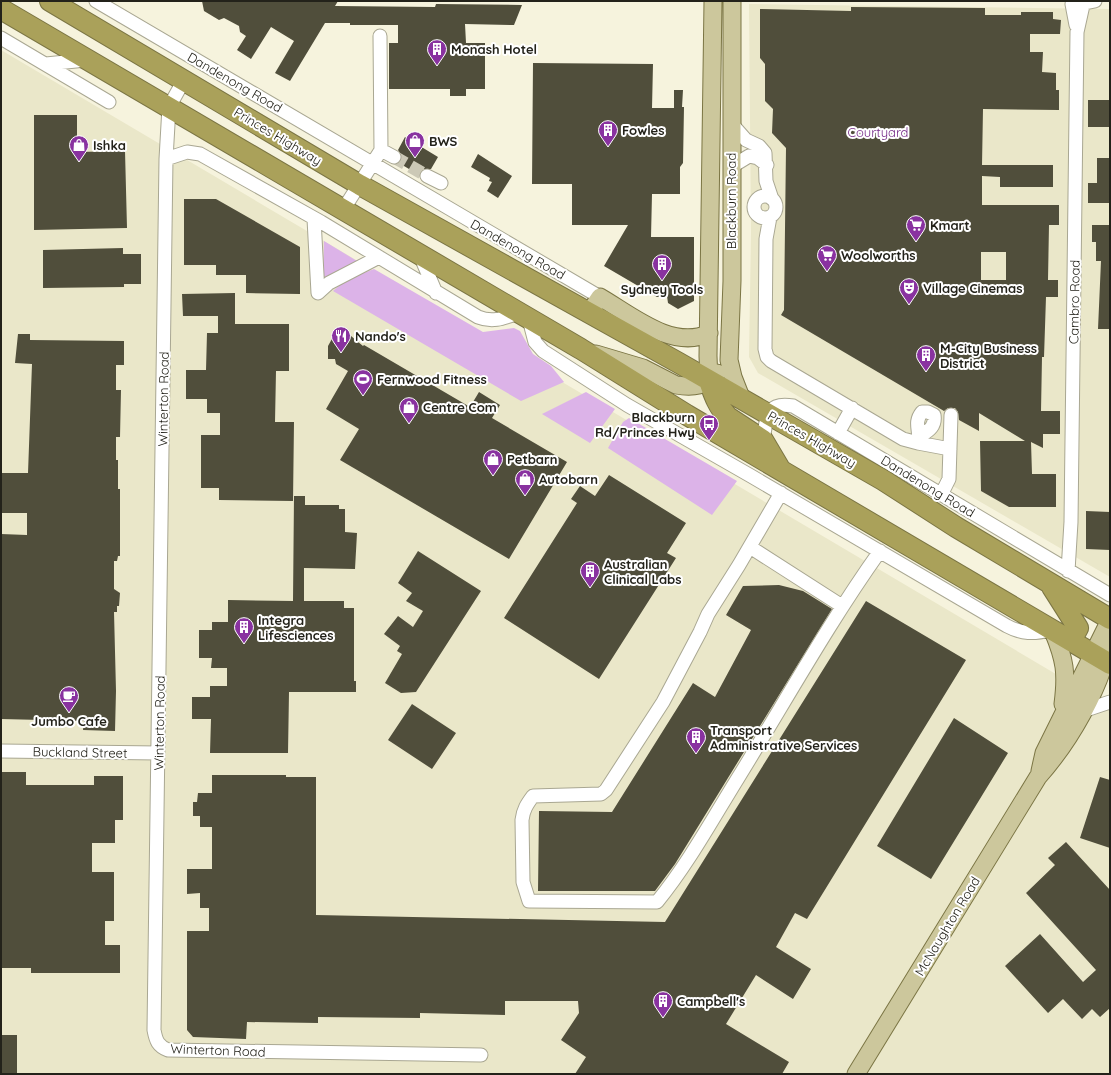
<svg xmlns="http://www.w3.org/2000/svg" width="1111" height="1075" font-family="Quicksand,sans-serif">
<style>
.built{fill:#eae7c9}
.green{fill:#dcb3e8}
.building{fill:#504e3b;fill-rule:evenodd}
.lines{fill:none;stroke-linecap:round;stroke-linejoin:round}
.minor-tunnel{stroke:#ccc9b6;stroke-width:13;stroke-dasharray:13 6;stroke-linecap:butt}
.minor-casing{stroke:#a9a792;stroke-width:15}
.major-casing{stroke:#7b7544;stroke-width:19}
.highway-casing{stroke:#7b7544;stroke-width:22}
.minor{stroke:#fff;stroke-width:13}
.major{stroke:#ccc79c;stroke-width:17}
.highway{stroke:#aaa15a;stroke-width:20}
.labels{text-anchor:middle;stroke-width:4;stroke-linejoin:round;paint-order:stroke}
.poi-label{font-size:13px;font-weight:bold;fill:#23221a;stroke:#fff;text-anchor:start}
.street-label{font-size:13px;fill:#23221a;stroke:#fff}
.park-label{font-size:13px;fill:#752b88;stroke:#fff}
</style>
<rect width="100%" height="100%" fill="#f6f3dd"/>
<path class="built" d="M749 4 1110 9V577L758 373 749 357 751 233Z
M1 50 1110 706V1074H1Z"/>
<path class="green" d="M324 241 357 261 323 278Z
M374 269 483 332 514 328 520 331 533 354 551 366 564 382 521 401 333 291 346 280Z
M586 392 615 409 590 443 542 414Z
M629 418 737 481 712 515 608 448 623 422Z"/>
<path class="building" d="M202 1H338L335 6 435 7 436 4 522 5 514 25 465 24 466 43H485V89H466V96H450V89H389V43H398V25H350V23H325L290 81 275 73 294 41 271 27 251 59 237 50 246 36 240 32 239 26 224 18 219 20 204 11Z
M851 7 985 8V15H1021V12H1053V19L1061 20 1060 34H1030V52H1043L1042 72 1056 73V90H1059V110L983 109 982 165H1053V187H1000V177L982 176V205H1059V225H1049L1048 280H1058V297H1046L1044 357H1042L1041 411H1060V434H1043V448L1031 442 1032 474H1056V507H1009L981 491 980 441H1025L979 413V431L959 420 958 412 955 408H948L944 411 781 315 784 310 786 148 772 133 773 109 765 101V64L760 58V9L851 11ZM981 252H1006V280H981Z
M533 63 653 64 652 108H674V90H683L682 107H684L683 163 680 167V194H652L651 237H694V301L678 309 668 303 667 296 657 297 604 266 628 225H572V184H532Z
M1088 100H1110V127H1088Z
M34 115H77V152L125 151 127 228 34 230Z
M405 137 438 157 431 169H423L419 175 399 163 402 156 398 150Z
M478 154 512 176 498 198 487 191 492 182 489 181 490 178 471 167Z
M1097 158H1110V203H1088V183H1097Z
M184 199H216L300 247V294L246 293V275H216V265H184Z
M1092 225H1110V329H1098L1101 261H1096V242H1092Z
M123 248V254H141V284H124V287L43 288V250Z
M235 293V324H289V371H276L275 422H294L293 501 219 500V488H201V435H220V413H207V399H186V370H206L207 333H218V316H183L182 294Z
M18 334H30V340L124 341V365H116V390H121L120 437H116V460H118V489H120V556H118L117 561H114V589L120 593 119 606H117V612H114L116 691 115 731 83 730 84 721 1 719V534L27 535V513H1V473H28L32 364 15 363Z
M339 334 351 336 363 346 364 345 470 407 479 392 500 405 492 418 567 462 509 559 340 460 359 429 326 409 348 371 336 364 335 359H328V346L333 337Z
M609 475 686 523 667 553 676 558 599 679 504 618 577 503 571 499 580 486 595 496Z
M294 496H305V505H339V509H345V532L357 533 355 569 304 568V601H344V608H354V681H356V692H289L288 753H210L211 719H192V697H210V686H227V668H211L212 658H199V630H212V622H228V600L293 601Z
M1086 511 1110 512V550L1086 549Z
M418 551 481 591 416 692 401 693 385 683 402 654 397 651 400 646 384 634 398 616 413 627 423 611 406 601 412 593 398 583Z
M779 585 803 591 832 609 675 864 655 891H538L539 811 612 812 693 683 715 697 751 630 726 615 743 586Z
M866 601 966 660 807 919 795 913 776 947 811 969 793 999 756 975 726 1024 789 1062 782 1074H575L586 1057 561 1040 579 1013 578 1001H505V1015L420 1013V1018L318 1017V1023L247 1022 246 1039 193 1037 187 1030V931H209V908H200V893L187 894V869H212V827H200V816H193V802H197L198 793H212V775H286V777H316V915L665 922Z
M412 704 456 733 432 769 388 740Z
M954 718 1008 753 931 879 877 846Z
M1 772H26V785H94V776H123V820H115V843H92V872H114V921H105V945H120V973H31V968H1Z
M1100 777 1110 780V848L1080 838Z
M1066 842 1110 890V1008L1100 1017 1092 1009 1082 1019 1063 999 1048 1013 1005 966 1040 934 1083 982 1096 970 1026 893 1055 865 1048 858Z
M1 1035H17V1074H1Z"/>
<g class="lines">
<path class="minor-tunnel" d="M394 157 427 176"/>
<g class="minor-casing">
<path id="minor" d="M96 1 600 297
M1085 3 1095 1
M1072 4 1076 25
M1 38 109 102
M46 64 86 60
M184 80 169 107 166 159 154 1030C156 1041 158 1046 168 1050L481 1055
M731 123 746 140 759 146 765 153 766 181 772 199
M381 150 394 157
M166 159 187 152 200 154 321 222 478 317C493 323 504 318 518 313
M731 167 749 156 758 158 767 165
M427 176 441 183
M754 207a11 11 0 1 1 22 0a11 11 0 1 1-22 0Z
M343 210 381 150 380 36
M770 217 766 239 765 349 767 357 771 361 903 439 918 443 950 449
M314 219 318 293
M420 255 436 293
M318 293 329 283 379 257
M529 319 535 342 543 351 627 405 751 476 1007 626C1022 634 1034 634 1050 630
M838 433 852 408
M763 440C767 419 765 401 793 406L1110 595
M918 443C921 431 913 423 922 412H928L934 415C936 427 928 431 919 437
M781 493 739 565 708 614 700 632 663 702 606 790 601 794 533 796C527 804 523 810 522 820L523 882 529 901 657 902C688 864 712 820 738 778 785 702 828 624 880 551
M941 495 949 479 951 415
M750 547 842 606
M1068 571 1071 522 1077 32 1083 5
M1083 711 1110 702
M1 751 158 753"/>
</g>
<g class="major-casing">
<path id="major" d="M732 1V281L729 360 733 377 742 400
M589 313 600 297C631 315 673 351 709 333
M596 354 643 368 676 385C694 388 705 386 717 373
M709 381 708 356 713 1
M1053 631C1065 660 1067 673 1063 704
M1040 771 1044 753 1110 620
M856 1074 1038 777C1070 741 1100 689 1110 642"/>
</g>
<g class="highway-casing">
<path id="highway" d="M50 1 360 185 679 363 883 480 956 527 1110 619
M1 9 581 349 687 415 1110 664
M709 381C714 395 718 407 728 417L763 440 779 467
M1052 587 1078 628 1071 641"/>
</g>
<use href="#minor" class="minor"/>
<use href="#major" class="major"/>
<use href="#highway" class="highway"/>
</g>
<defs>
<g id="building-pin" transform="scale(1)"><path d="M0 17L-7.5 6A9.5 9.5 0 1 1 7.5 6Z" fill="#8932a0" stroke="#fff"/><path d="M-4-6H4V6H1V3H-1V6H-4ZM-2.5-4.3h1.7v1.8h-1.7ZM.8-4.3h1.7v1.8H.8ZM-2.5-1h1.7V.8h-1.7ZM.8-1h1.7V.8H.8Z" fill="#fff"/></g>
<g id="shop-pin" transform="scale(1)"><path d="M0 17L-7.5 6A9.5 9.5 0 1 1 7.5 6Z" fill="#8932a0" stroke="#fff"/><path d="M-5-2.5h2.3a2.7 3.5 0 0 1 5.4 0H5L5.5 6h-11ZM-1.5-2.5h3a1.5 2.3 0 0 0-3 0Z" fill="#fff"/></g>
<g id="supermarket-pin" transform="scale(1)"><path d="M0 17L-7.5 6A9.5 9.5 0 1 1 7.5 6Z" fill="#8932a0" stroke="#fff"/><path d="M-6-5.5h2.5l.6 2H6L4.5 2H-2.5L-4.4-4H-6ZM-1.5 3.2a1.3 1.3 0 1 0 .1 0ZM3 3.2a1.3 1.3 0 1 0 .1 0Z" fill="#fff"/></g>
<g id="theatre-pin" transform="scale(1)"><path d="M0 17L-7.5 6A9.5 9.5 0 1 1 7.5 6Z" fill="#8932a0" stroke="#fff"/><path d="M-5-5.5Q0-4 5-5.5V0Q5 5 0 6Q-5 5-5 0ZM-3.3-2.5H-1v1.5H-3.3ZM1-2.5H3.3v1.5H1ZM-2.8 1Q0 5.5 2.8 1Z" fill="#fff"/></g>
<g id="restaurant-pin" transform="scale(1)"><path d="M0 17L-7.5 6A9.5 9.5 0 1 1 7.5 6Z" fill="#8932a0" stroke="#fff"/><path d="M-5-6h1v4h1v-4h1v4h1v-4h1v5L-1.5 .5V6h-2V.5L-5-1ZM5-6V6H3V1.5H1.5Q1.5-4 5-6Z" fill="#fff"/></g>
<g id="stadium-pin" transform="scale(1)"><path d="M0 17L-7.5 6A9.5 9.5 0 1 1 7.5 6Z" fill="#8932a0" stroke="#fff"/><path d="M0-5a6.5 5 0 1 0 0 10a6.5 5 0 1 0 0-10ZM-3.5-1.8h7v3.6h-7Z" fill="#fff"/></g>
<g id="bus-pin" transform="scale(1)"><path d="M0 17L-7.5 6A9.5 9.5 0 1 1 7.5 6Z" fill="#8932a0" stroke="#fff"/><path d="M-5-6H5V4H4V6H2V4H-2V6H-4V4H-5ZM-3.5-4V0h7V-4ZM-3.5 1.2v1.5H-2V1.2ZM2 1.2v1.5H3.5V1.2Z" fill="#fff"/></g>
<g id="cafe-pin" transform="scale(1)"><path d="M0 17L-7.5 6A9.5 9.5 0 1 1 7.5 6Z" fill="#8932a0" stroke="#fff"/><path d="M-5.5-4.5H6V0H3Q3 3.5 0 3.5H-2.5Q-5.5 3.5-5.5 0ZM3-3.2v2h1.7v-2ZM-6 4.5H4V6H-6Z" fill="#fff"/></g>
</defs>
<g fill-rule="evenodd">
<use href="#building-pin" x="437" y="49"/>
<use href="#building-pin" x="608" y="130"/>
<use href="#shop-pin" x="415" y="141"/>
<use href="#shop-pin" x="79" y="145"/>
<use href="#supermarket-pin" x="916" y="225"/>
<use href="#supermarket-pin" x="827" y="255"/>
<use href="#building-pin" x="662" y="264"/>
<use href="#theatre-pin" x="909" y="288"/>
<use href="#restaurant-pin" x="341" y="336"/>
<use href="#building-pin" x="926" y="355"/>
<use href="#stadium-pin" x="363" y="379"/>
<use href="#shop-pin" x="409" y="407"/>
<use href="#bus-pin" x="709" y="424"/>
<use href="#shop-pin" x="493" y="459"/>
<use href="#shop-pin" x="525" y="479"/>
<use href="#building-pin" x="590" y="571"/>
<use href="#building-pin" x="244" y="627"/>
<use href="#cafe-pin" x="69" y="696"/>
<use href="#building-pin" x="696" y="737"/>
<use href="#building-pin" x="663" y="1001"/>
</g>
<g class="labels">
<g class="poi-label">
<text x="451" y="54">Monash Hotel</text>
<text x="622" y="135">Fowles</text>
<text x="429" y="146">BWS</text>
<text x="93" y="150">Ishka</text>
<text x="930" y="230">Kmart</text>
<text x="841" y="260">Woolworths</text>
<text x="923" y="293">Village Cinemas</text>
<text x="662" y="294" text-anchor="middle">Sydney Tools</text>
<text x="355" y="341">Nando's</text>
<text x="940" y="353">M-City Business<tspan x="940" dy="15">District</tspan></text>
<text x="377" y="384">Fernwood Fitness</text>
<text x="423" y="412">Centre Com</text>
<text x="695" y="422" text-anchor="end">Blackburn<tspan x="695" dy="15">Rd/Princes Hwy</tspan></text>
<text x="507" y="464">Petbarn</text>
<text x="539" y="484">Autobarn</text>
<text x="604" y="569">Australian<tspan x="604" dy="15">Clinical Labs</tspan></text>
<text x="258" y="625">Integra<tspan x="258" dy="15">Lifesciences</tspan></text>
<text x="69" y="726" text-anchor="middle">Jumbo Cafe</text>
<text x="710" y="735">Transport<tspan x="710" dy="15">Administrative Services</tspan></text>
<text x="677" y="1006">Campbell's</text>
</g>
<g class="street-label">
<text transform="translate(235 82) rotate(30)" y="5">Dandenong Road</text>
<text transform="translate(278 136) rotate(31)" y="5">Princes Highway</text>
<text transform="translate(731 201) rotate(-90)" y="5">Blackburn Road</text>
<text transform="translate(518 249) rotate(30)" y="5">Dandenong Road</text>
<text transform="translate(1074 302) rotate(-89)" y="5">Cambro Road</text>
<text transform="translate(163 399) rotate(-89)" y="5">Winterton Road</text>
<text transform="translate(812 439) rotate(30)" y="5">Princes Highway</text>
<text transform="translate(928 486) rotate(31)" y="5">Dandenong Road</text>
<text transform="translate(159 723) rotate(-89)" y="5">Winterton Road</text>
<text transform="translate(80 752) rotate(1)" y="5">Buckland Street</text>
<text transform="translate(947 926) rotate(-59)" y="5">McNaughton Road</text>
<text transform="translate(218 1050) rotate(2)" y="5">Winterton Road</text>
</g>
<g class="park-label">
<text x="878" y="137">Courtyard</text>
</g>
</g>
<rect width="1111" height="1075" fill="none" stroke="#23221a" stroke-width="4"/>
</svg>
